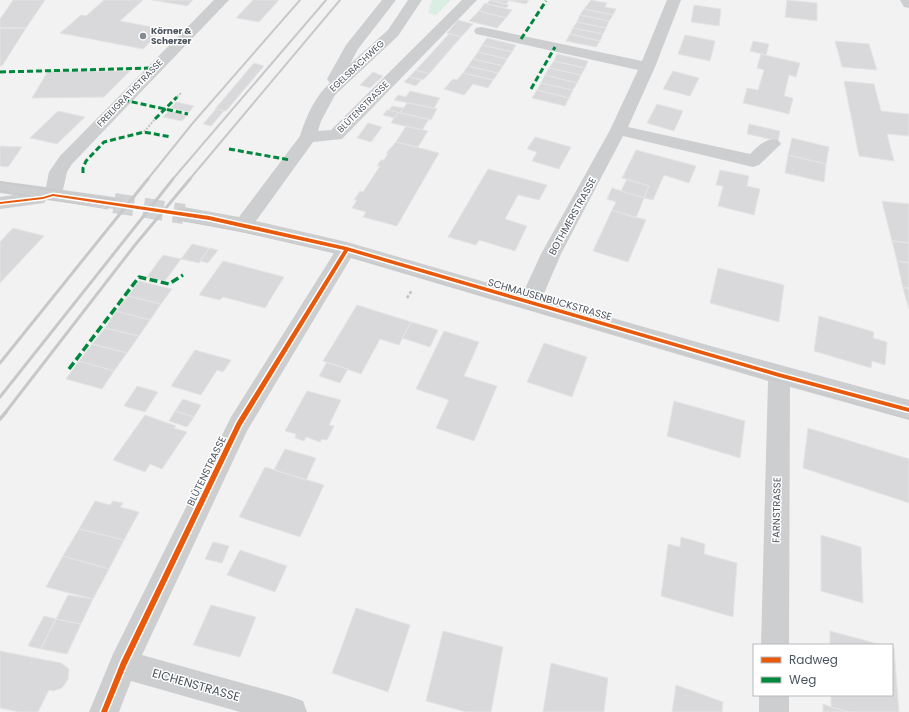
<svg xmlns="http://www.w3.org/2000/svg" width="909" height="712" font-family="Poppins,sans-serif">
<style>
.green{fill:#daeee3}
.building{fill:#d9d9db;stroke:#e4e4e5}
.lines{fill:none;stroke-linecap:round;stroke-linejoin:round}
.minor-tunnel{stroke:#d1d2d4;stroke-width:20;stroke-dasharray:20 10;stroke-linecap:butt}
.path-far1{stroke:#bcc5c2;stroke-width:2;stroke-dasharray:2 1.5;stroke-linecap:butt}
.path{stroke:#bcc5c2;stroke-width:2.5;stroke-dasharray:3 2;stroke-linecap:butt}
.minor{fill:#ccced0;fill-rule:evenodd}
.tram{stroke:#c7c8ca;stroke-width:1}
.rail-far2{stroke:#c7c8ca;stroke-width:2}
.rail-far1{stroke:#c7c8ca;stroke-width:3}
.rail{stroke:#c7c8ca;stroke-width:3.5}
.quiet-far1{stroke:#00873e;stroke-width:3;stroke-dasharray:6 3;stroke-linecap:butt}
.quiet{stroke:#00873e;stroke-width:3.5;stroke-dasharray:8 3.5;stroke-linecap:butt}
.cycleway-casing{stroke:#fff;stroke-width:3}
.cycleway{fill:#e8590c;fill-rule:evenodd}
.poi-dot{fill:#868b91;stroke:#fff;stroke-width:1.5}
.labels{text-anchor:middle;stroke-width:3;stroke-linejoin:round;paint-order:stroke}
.far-poi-label{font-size:9px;font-weight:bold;fill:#4b535d;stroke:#fff;text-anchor:start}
.far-street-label{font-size:9px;fill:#4b535d;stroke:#fff}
.street-label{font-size:10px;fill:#4b535d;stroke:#fff}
.near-street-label{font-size:12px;fill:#4b535d;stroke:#fff}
</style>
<rect width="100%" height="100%" fill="#f3f2f2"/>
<path class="green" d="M432 0H451L436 15 428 13Z"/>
<path class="building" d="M13 0H45L26 28H0V19Z
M104 0H143L120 21 163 29 143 49 60 33 81 15 86 16Z
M152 0H193L187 6Z
M253 0H279L259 22 236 18Z
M490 0H507L509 1 506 4Z
M490 0 506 4 509 5 506 8 487 4Z
M507 0H529L526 4Z
M591 0 607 3 605 7 616 9 613 15 584 9Z
M787 0 817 3V21L785 17Z
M485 3 487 4 512 10 506 18 479 11Z
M694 5 721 9 719 26 691 22Z
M584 9 613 15 609 21 580 15Z
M479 11 506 18 497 28 469 21Z
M580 15 609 21 606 28 577 22Z
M458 20 473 24 461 37 447 33Z
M577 22 606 28 603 34 573 28Z
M0 28H26L2 66H0Z
M573 28 603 34 600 41 570 34Z
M449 34 461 37 429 74 416 70Z
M570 34 600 41 596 47 566 41Z
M685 35 715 41 710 61 678 54Z
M487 38 516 45 512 52 482 45Z
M753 41 769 44 766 55 750 51Z
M835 41 869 44 877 70 842 67Z
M482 45 512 52 507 59 478 52Z
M478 52 507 59 503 66 473 59Z
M557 54 588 61 585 68 554 61Z
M761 54 800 63 796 77 789 75 784 96 793 98 789 114 743 103 747 88 758 90 764 70 757 68Z
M473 59 503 66 498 73 468 66Z
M554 61 585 68 581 75 549 68Z
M254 63 264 66 226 111 215 109Z
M468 66 498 73 493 80 463 73Z
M549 68 581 75 577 83 545 75Z
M416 70 429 74 423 80 409 77Z
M48 71H130L104 97 32 98Z
M673 71 699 78 690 96 663 89Z
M373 72 383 76 370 88 360 85Z
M463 73 493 80 488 88 473 84 464 95 444 89 453 79 457 80Z
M545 75 577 83 573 90 541 83Z
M409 77 421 80 416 86 404 82Z
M844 81 874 84 881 111 909 114V136L887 134 894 161 859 156Z
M541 83 573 90 569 98 537 90Z
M537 90 569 98 565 106 532 98Z
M410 91 440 98 434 108 394 100 398 95 406 97Z
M176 102 194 106 189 112 171 108Z
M407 103 434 108 437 109 431 120 400 113Z
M657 104 683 111 674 131 647 123Z
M392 106 403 108 400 113 389 110Z
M216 109 224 111 211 126 203 124Z
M387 110H389L398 112 394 118 383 115Z
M58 111 85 117 57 144 30 138Z
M169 111 187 115 182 121 163 117Z
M398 112 400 113 429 119 422 130 391 123Z
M368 123 382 127 371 142 357 138Z
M749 124 780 131 778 141 747 134Z
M406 126 428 131 418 147 396 142Z
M535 137 571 147 559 169 532 161 537 152 527 149Z
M792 138 829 147 826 164 788 155Z
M396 142 439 153 397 226 363 217 366 212 352 208 357 200H354L360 191 363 192 380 166H377L381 160H384L388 153H386Z
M0 146 22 147 8 167 0 166Z
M636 150 696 166 689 183 664 175 653 200 644 198 649 186 622 178Z
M788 155 826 164 824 182 785 173Z
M488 169 547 185 539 200 518 195 505 219 527 226 515 251 479 240 476 245 448 237Z
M720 170 749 176 747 186 760 189 754 215 718 206 723 186 716 185Z
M627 179 649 186 644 198 621 191Z
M612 188 644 198 636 218 612 210 616 202 607 199Z
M882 201 909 204V243L892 241Z
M612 210 646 220 628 262 593 251Z
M13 228 44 236 0 283V242Z
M892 241 909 243V263L897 261Z
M192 244 209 248 199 263 181 259Z
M209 248 218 250 208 263 200 261Z
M163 255 181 259 165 281 147 277Z
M223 261 239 265 284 277 265 308 223 297 220 300 199 295Z
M897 261 909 263V288H903Z
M718 268 784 285 779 322 710 303Z
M139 281 172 289 161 304 128 296Z
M903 288H909V309Z
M128 296 161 304 150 320 116 311Z
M357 305 411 322 399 345 380 339 361 374 323 361Z
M116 311 150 320 139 336 105 328Z
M819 316 874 332 873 338 887 342 885 365 872 361 871 368 814 351Z
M411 322 438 330 430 347 402 338Z
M105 328 139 336 127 353 92 344Z
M444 331 479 342 464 376 497 386 474 441 436 428 449 400 416 389Z
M544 343 587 357 572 397 527 382Z
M92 344 127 353 114 371 79 361Z
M195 350 231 360 223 372 217 370 201 395 171 386Z
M79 361 114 371 102 389 66 379Z
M327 362 348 369 340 383 319 376Z
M137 386 158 392 145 412 124 406Z
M307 391 341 400 329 425 334 426 327 440 322 439 320 442 306 437 304 441 295 438 296 434 285 431Z
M183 399 201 405 194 417 175 411Z
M674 401 745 421 740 458 667 436Z
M175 411 194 417 187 427 169 421Z
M145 415 176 426 174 428 187 432 162 469 150 464 145 472 113 460Z
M808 428 909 459V503L803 468Z
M285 449 316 458 306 480 274 470Z
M265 467 324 485 300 537 239 517Z
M95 501 110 505 113 501 123 503 120 507 139 512 124 540 79 529Z
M79 529 124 540 109 569 63 556Z
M821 535 861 547 863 603 821 591Z
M681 537 705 544 704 554 737 563 733 617 661 596 668 544 680 547Z
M213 542 229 546 222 563 205 559Z
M240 550 287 566 275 592 227 575Z
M63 556 109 569 93 599 46 587Z
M68 595 93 599 81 624 56 619Z
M211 605 256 617 240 657 193 645Z
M356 608 410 625 388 692 332 673Z
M44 616 56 619 41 649 28 646Z
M56 619 81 624 67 654 41 649Z
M443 631 503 647 491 712H466L426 701Z
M830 631 882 645H830Z
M892 648H894L899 712H849L831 707V695H892Z
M0 651 61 663 69 669 68 679 62 688 53 691 49 690 38 712H19L0 708Z
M551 663 608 678 604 712H543Z
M676 685 723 702 722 712H672Z
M823 704 831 707 849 712H823Z"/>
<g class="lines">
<path class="minor-tunnel" d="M114 203 184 214"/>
<path class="path-far1" d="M177 97 181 93
M144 132 155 119"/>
<path class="path" d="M407 298 412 290"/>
<path class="minor" d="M214 0H229L72 164 67 172 63 190 121 198 123 203 121 208 114 209 46 200 44 203 0 209V197L14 195 0 193V181L46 187 49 172 60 156Z
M382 0H396L358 49 350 64 388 30 408 0H422L398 36 335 95 321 121 318 131 331 130 462 0H477L342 139 313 142 256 221 347 242 523 293 541 254 610 130 638 70 481 35 476 34 474 31 476 28 481 27 642 61 667 0H681L655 67 628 127 750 154C758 147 765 137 778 140L781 144 759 165 753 167 623 136 561 254 542 298 718 348 909 400V420L790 387 789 645H761L768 381 351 258 247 431 142 655 292 697 303 701 307 712H240L131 681 119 712H89L113 654 231 417 334 253 271 238 184 221 177 219 175 214 177 209 184 207 239 217 300 136C306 117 315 96 330 83L327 79 346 45Z
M900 0H909V8L904 7Z
M759 695H789V712H759Z"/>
<path class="tram" d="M0 182 116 200
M0 191 108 209
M186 210C302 234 415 267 528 300 655 337 782 374 909 408
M178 220 239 231 344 255 909 419"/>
<path class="rail-far2" d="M147 180 192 124 300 0
M172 180 326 0
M189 180 340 0"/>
<path class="rail-far1" d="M0 363 148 179
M0 397 173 179
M5 413 135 245 190 179"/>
<path class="rail" d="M0 419 6 412"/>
<path class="quiet-far1" d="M521 39 546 1
M0 72 154 68
M531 89 555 47
M123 100 188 114
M155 119 177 97
M229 149 290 160
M83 173V168L86 161 104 142 144 132 171 137"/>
<path class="quiet" d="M69 369 139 277 169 284 183 275"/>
<g class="cycleway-casing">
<path id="cycleway" d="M53 194 209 216 347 247 779 373 909 408V412L779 377 348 251 241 426 126 666 107 712H101L121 662 237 422 344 250 209 220 53 196 43 199 0 204V202L43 197Z"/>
</g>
<use href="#cycleway" class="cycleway"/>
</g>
<circle class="poi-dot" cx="143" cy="36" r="4"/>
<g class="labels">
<g class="far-poi-label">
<text x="151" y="34">Körner &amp;<tspan x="151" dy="10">Scherzer</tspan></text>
</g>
<g class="far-street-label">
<text transform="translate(357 66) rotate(-43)" y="3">EGELSBACHWEG</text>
<text transform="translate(130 93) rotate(-46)" y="3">FREILIGRATHSTRASSE</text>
<text transform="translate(363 107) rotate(-45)" y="3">BLÜTENSTRASSE</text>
</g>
<g class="street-label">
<text transform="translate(572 216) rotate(-61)" y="4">BOTHMERSTRASSE</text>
<text transform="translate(550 299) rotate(16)" y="4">SCHMAUSENBUCKSTRASSE</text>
<text transform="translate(206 471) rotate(-64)" y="4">BLÜTENSTRASSE</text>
<text transform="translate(776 510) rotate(-89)" y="4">FARNSTRASSE</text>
</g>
<g class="near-street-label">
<text transform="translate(196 685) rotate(16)" y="4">EICHENSTRASSE</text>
</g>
</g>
<rect x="753" y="644" width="140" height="52" fill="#ffffff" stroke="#b7babe"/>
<rect x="761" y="657" width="20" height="6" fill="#e8590c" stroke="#b7babe"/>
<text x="789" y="664" font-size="12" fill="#4b535d">Radweg</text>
<rect x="761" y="677" width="20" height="6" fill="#00873e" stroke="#b7babe"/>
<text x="789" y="684" font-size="12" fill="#4b535d">Weg</text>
</svg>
